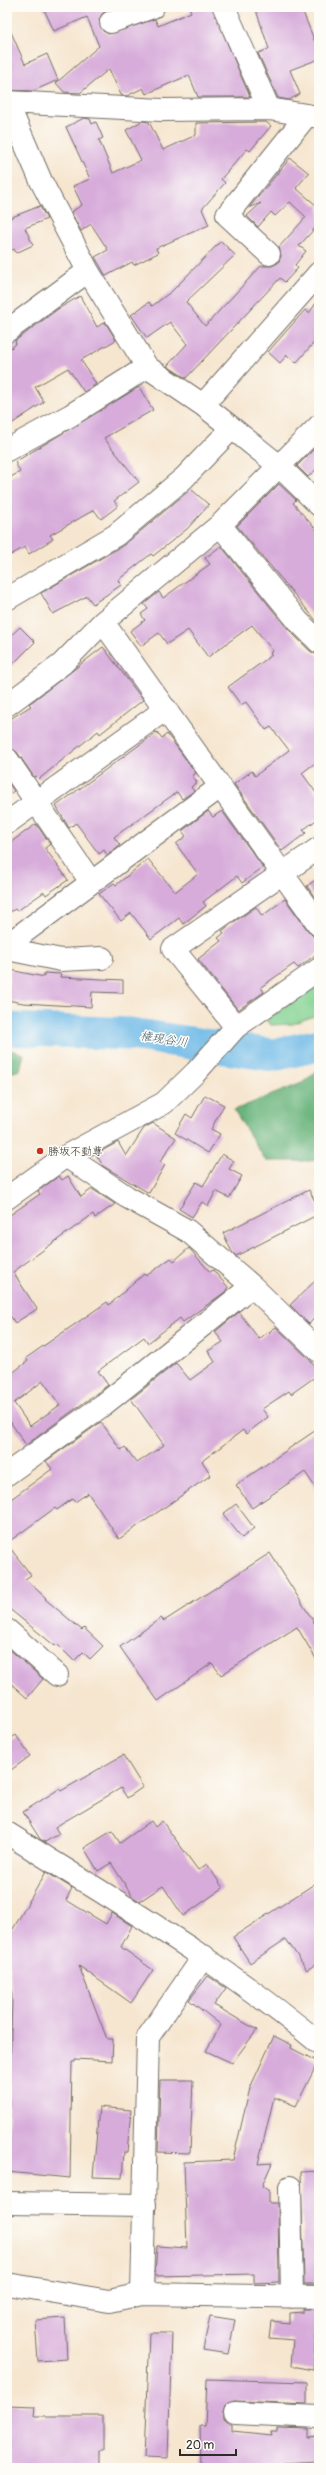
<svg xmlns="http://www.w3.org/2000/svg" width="326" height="2475" font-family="Pangolin,'Klee One',sans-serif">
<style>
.green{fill:#82d292;stroke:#567e5e}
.forest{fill:#69b47c;stroke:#4a7054}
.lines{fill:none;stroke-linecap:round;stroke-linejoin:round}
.river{stroke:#6eb9e7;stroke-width:33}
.building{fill:#d7acda;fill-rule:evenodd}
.minor-casing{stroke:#726c65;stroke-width:24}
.minor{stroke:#fff;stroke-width:22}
.poi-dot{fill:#c8321e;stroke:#fdfcf7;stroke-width:1.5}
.labels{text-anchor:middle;stroke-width:3;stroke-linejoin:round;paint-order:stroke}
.poi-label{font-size:11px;fill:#2b2b2b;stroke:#fdfcf7;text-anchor:start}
.water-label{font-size:12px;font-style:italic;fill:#425d6d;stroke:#fdfcf7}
</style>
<rect width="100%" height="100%" fill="#fdfcf7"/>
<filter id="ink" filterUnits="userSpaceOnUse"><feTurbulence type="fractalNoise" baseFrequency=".025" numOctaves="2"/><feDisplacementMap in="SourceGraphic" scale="8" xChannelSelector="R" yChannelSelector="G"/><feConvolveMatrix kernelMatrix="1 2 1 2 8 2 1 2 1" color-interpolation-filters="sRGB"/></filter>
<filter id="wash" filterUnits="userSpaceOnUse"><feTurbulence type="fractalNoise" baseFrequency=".012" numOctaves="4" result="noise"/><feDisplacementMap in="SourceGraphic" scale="16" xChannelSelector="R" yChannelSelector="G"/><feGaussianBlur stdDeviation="0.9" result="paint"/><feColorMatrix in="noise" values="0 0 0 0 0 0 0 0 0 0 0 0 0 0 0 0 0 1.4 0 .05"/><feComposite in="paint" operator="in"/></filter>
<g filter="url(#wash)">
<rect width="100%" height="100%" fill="#f6e6d0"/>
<path class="green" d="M319 982V1014L293 1024 271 1025 266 1019Z"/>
<path class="forest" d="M7 1049 24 1054 20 1070 7 1074Z
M319 1069V1157L311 1161H266L234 1110 302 1083Z"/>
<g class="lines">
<path class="river" d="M7 1029 130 1034 273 1055 319 1045"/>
</g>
<g id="blocks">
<path class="building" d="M43 7H111L102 14 99 20 103 31 109 34 155 19 158 26 191 12 189 7H212L250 97H198L189 75 146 94 143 88 127 96 121 95 109 69 80 93 64 92 56 83 99 46 87 17 54 31Z
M255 7H301L315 42 319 41V59L290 70 300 94 289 100 278 98 258 53 269 49Z
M7 23 25 64 47 54 58 80 33 91 7 90Z
M84 118 90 119 92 124 96 122 103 138 99 140 113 173 141 160 126 130 142 121 149 122 163 150 196 135V123L266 122 271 126 250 151 247 149 221 179 225 183 202 209 209 225 156 248 158 253 134 265 132 262 106 276 95 257 108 250 91 224 81 231 71 212 82 205 73 186 90 179 66 127Z
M290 158 309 173 296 188 317 206 319 205V230L316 227 299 246 306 251 295 265 298 268 285 282 280 278 186 378 167 366 187 344 170 322 147 338 131 315 149 302 152 306 172 291 221 241 235 255 186 302 205 326 261 266H272L278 263 281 256 279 247 306 217 290 202 275 216 271 212 258 227 247 216 261 203 249 208Z
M40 206 47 219 25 228 33 245 16 253 14 249 7 252V219Z
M80 296 97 327 105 322 116 340 81 360 96 384 84 392 68 368 35 387 44 402 7 427V351L16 344 15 341 58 309Z
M319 299V337L296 363 287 355 280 363 268 352 305 310 309 313Z
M139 387 153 410 104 438 139 482 114 501 118 506 101 519 94 510 50 535 53 539 29 554 25 547 7 557V479L20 472 15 462Z
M319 444V467L308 477 297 466Z
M279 484 296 500 293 503 319 533V624L237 526Z
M191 489 209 505 187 529 153 556 151 554 118 580 121 585 93 604 87 596 53 614 41 593 124 545Z
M221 546 288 629 310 651 319 656V760L302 773 319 797V818L303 830 306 833 282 851 234 784 252 771 255 776 289 750 271 727 266 730 246 702 241 705 228 687 272 655 270 653 273 651 252 625 208 657 188 630 167 644 159 633 141 646 130 631 145 620 141 614 148 609 144 604 159 592 163 598 210 564 205 558Z
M20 627 35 642 7 670V639Z
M103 647 143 700 100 734 98 731 39 779 36 776 34 777 17 752 7 747V721L31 706 29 704Z
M157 732 162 738 167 734 196 773 192 776 197 782 191 787 194 791 182 799 177 792 114 837 120 845 107 855 104 850 99 854 76 823 69 828 56 806Z
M7 781 14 791 7 796Z
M208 811 213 817 222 811 263 867 242 883 237 876 203 902 206 906 183 924 179 918 151 939 131 913 121 921 99 894 114 883 116 885 148 859 175 892 198 874 176 844 186 836 182 831Z
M36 824 50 844 45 848 68 880 46 895 44 892 17 911 15 909 7 914V845Z
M319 877V899L317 901 307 886Z
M285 899 309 932 319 942V952L298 968 294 964 261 987 264 992 238 1010 198 959 221 941 218 938 224 933 222 931 235 921 256 907 262 916Z
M10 970 44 977V973L61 974 60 977 123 980V993L92 992 91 1007 23 1003 7 1000Z
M205 1095 224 1105 211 1129 220 1134 208 1153 175 1133 186 1114 192 1118Z
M153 1123 176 1138 160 1162 165 1165 149 1193 103 1166 96 1154 118 1142 126 1156 144 1128Z
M222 1154 234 1161 229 1169 242 1176 229 1198 216 1191 208 1206 202 1202 192 1217 179 1209 196 1182 203 1186Z
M59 1176 62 1180 68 1176 81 1197 92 1189 115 1204 95 1218 93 1214 13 1272 37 1309 15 1323 7 1311V1217L40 1194 38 1191Z
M309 1190 319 1209V1214L236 1256 232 1252 223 1233Z
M189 1248 210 1272 213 1270 228 1287 225 1292 183 1322 180 1318 148 1343 144 1337 98 1371 108 1385 26 1445 7 1417V1377L28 1361 26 1358 107 1302 109 1305 144 1274 146 1276 171 1258 174 1261ZM43 1381 60 1405 30 1426 14 1403Z
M319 1277V1313L309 1324 290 1305Z
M239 1312 259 1339 268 1332 270 1334 269 1332 276 1327 310 1360 319 1374 291 1394 289 1391 262 1409 268 1417 246 1434 243 1430 202 1461 211 1475 119 1539 88 1493 75 1502 72 1499 57 1510 55 1508 7 1543V1502L52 1469 46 1461 101 1422 121 1450 125 1447 137 1463 164 1445 131 1399 176 1363 190 1380 215 1362 208 1351 223 1342 215 1332Z
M319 1428V1493L305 1472 252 1508 236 1485Z
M236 1504 254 1528 242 1538 223 1514Z
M7 1544 31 1575 25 1579 46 1598 45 1599 82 1630 84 1628 103 1646 90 1659 83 1652 74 1661 57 1644 55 1646 7 1607Z
M270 1553 319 1630V1664L297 1627 221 1675 212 1663 158 1701 120 1647 161 1618 164 1621Z
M7 1647 43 1679 27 1698 7 1680Z
M16 1735 30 1756 7 1773V1741Z
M123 1755 143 1787 127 1798 121 1788 55 1827 59 1834 45 1842 40 1839 23 1812 59 1789 61 1791Z
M151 1821 155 1827 162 1821 198 1870 207 1864 223 1888 183 1916 163 1886 140 1901 133 1897 111 1863 98 1871 84 1848 112 1831 120 1843Z
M46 1872 72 1888 66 1900 106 1924 112 1913 132 1926 121 1947 153 1970 131 2003 79 1966 107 2039H113L112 2061 75 2059V2062H72L70 2178 7 2172 12 1999 9 1959 7 1957V1924L13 1929Z
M319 1881V1962L307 1970 286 1939 250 1963 233 1937Z
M208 1976 226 1988 214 2005 257 2030 232 2063 206 2051 221 2025 189 2000Z
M274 2036 292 2045 291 2048 318 2062 296 2106 274 2097 258 2164 272 2163 262 2186 269 2191V2203H278L279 2282 254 2283V2274L155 2276 157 2246 187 2248 184 2162 233 2160 250 2088Z
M160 2080H193L190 2153 158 2152Z
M99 2107 131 2110 127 2152H124L122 2178 93 2177Z
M319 2171V2284H304L301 2172Z
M303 2309H319V2335H316L313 2370 291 2366 293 2340 269 2338 271 2321 290 2323V2313L303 2312Z
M210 2316 235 2320 228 2354 203 2350Z
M65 2318 67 2359 38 2361 35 2320Z
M149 2333H172L168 2458 144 2457Z
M207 2379 307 2382V2404L235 2401 225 2406 223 2413 224 2419 232 2425V2431L272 2435 271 2431H277V2428L308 2429V2437L319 2436V2461L283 2463V2468H201L200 2426H205Z
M7 2405 35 2406 34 2416H103V2450H99V2468H7Z"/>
</g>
</g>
<g filter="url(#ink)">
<use href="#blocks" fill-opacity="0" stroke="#726c65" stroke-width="1"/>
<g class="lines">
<g class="minor-casing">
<path id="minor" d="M224 7 269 109
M111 22 153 7
M7 102 41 181 88 271 147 367 203 405 232 428 278 465 319 505
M7 102 162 110 269 109 319 117
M269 254 227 215 307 115
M7 331 88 271
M203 405 319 273
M7 450 71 415 147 367
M220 525 298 621 319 642
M7 599 116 535 184 478 232 428
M103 622 319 925
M7 705 62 664 103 622 220 525 319 426
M7 759 91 882
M7 823 166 709
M7 945 220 787
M7 949 61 960 102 958
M236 1027 173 949 319 848
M7 1198 66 1156 164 1103 196 1072 236 1027 319 969
M252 1286 319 1351
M7 1474 103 1405 252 1286 188 1231 127 1197 66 1156
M7 1630 57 1675
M7 1833C113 1900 222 1962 319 2043
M290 2187 292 2297
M7 2203 145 2205
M7 2284 109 2301 142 2294 319 2297
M142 2294 148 2037 204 1956
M235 2413 319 2417"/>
</g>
<use href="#minor" class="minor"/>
</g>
</g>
<circle class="poi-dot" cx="40" cy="1151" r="4"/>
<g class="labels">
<g class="poi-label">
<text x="48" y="1155">勝坂不動尊</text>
</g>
<g class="water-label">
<text transform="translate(164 1039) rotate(8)" y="4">権現谷川</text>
</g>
</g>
<rect width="326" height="2475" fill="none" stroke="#fdfcf7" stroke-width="24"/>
<path d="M180 2449v6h56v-6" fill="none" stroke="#2b2b2b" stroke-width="2"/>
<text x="186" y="2449" font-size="12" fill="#2b2b2b" stroke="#fdfcf7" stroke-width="3" paint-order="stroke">20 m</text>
</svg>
